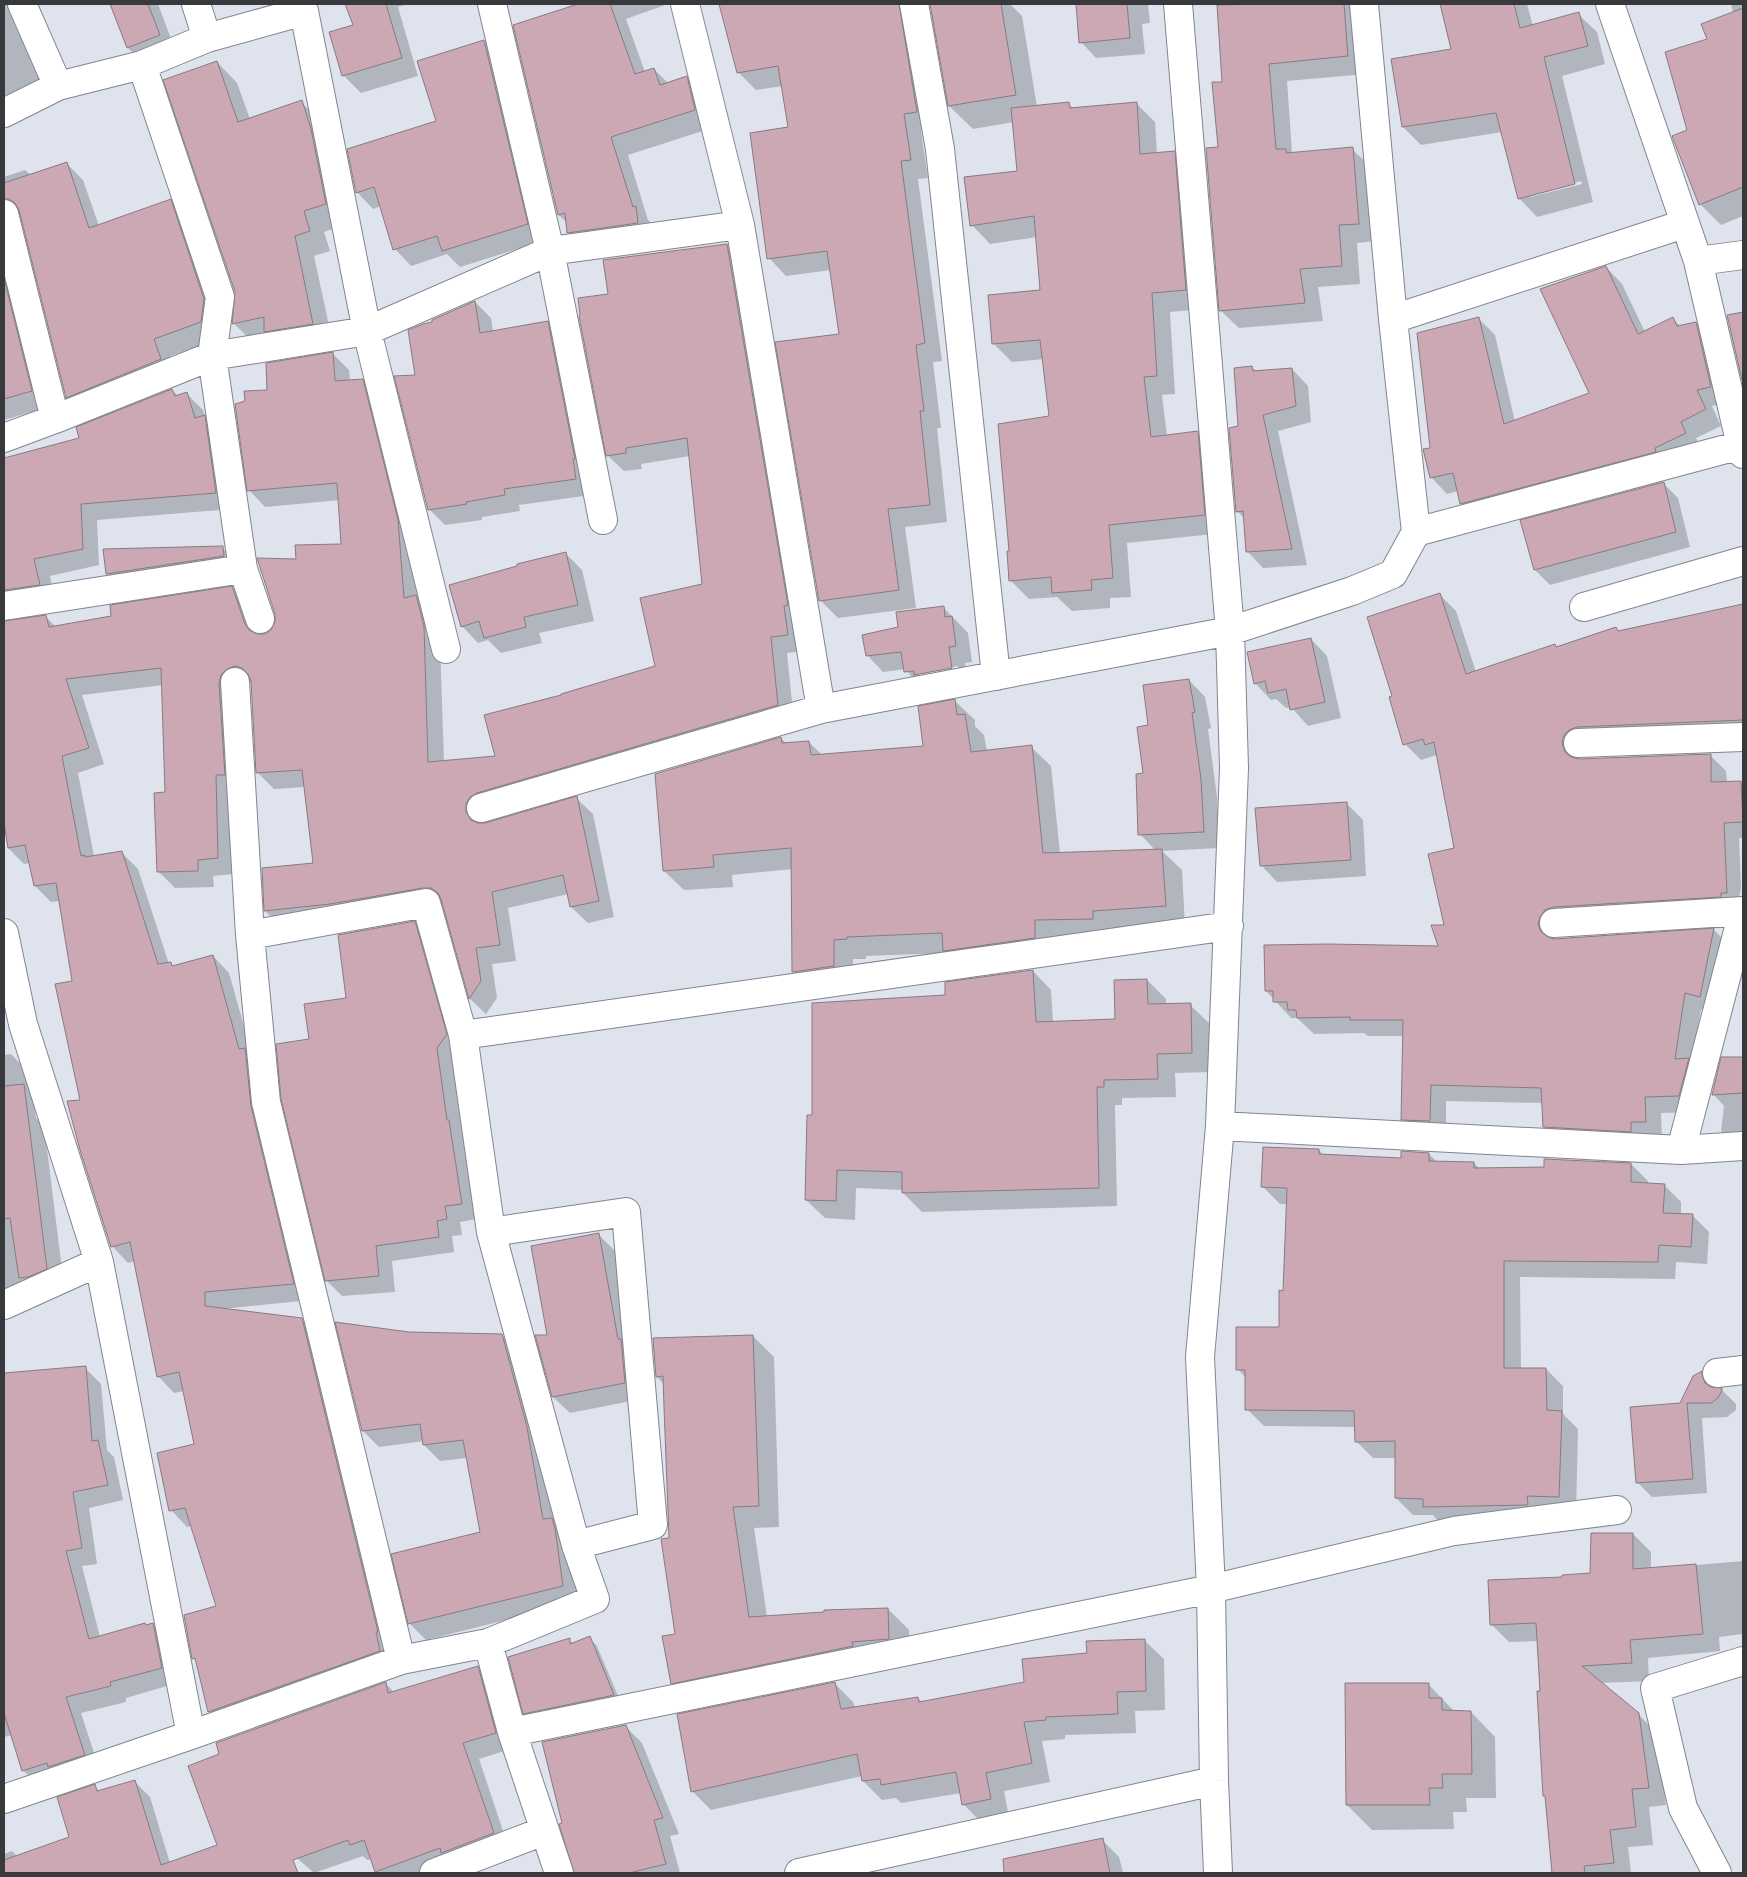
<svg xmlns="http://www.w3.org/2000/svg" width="1747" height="1877" font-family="Arial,sans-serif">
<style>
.shadow{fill:#0003;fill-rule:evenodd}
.building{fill:#cca8b5;stroke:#877b7f}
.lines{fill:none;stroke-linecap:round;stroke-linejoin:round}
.minor-casing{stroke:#80858f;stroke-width:30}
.minor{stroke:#fff;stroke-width:28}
</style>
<rect width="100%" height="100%" fill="#dee3ee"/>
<path class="shadow" d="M4 4H13L50 92 4 110Z
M111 4H158L176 52 144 64 128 48Z
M346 4H408L398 7 418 76 361 93 343 75 354 25Z
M582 4H668L626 19 645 72 654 69 668 83 686 77 704 95 712 128 628 155 648 220 653 225 586 250 568 232 567 223 559 215 514 25Z
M720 4H904L934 129 921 131 928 178 918 179 942 361 933 362 941 428H937L947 522 905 527 916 608 838 618 820 600 840 335 831 270 786 276 769 258 789 128 783 86 756 90 738 72Z
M931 4H1010L1022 16 1037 107 1069 104 1074 109 1136 103 1155 122 1157 154 1174 152 1193 171 1204 309 1170 312 1175 394 1162 395 1167 436 1197 432 1216 451 1223 533 1127 543 1131 597 1110 598V608L1072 611 1057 597 1029 599 1010 580V552L1050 417 1044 359 1012 362 993 343 1042 291 1037 237 990 244 972 225 1018 173 1014 122 973 129 949 106Z
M1077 4H1148L1150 23 1142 24 1145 54 1096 58 1081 42Z
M1218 4H1360L1366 74 1287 81 1292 153 1352 149 1371 167 1376 241 1357 243 1360 284 1318 287 1323 321 1239 328 1220 310 1223 83Z
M1441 4H1527L1533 26 1578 14 1597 32 1605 64 1562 76 1593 202 1537 217 1519 198 1502 132 1421 145 1403 127 1453 50ZM1581 181 1582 184 1530 197V195Z
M1731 4H1743V216L1721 225 1700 204 1688 130 1709 40 1733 13Z
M484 41 500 58 543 241 460 267 447 254 411 266 395 249 381 206 373 209 357 192 437 122Z
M217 62 237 83 250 119 301 102 322 122 346 224 324 232 330 251 314 256 333 344 254 343 233 323 236 292Z
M66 163 83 180 99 226 170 201 187 217 217 339 170 356 177 376 84 413 67 397 22 215H18L48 407 4 420V177L25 170 31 175Z
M727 245 743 262 803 651 787 653 794 722 482 821V824L576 798 593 814 614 917 588 923 571 907 568 894 508 908 516 961 492 964 497 998 486 1014 470 999 444 904 282 927 265 911 314 864 305 787 274 789 257 772 252 682 243 685 234 874 213 876 214 887 175 888 158 871 167 794 163 685 82 695 104 764 78 773 94 856 121 852 138 869 169 964 174 967 213 956 229 973 253 1058 310 1300 223 1309 302 1319 318 1336 394 1648 226 1728 210 1712 197 1662 193 1658 218 1607 192 1526 187 1527 171 1510 196 1445 184 1391 174 1393 158 1376 135 1261 128 1263 112 1246 82 1101 73 982 60 901 51 902 35 886 30 863 24 864 8 848 4 826V459L81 439 172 390 178 396 187 394 203 410 205 417 221 433 232 509 97 520 99 565 50 576 55 601 5 618V623L46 617 56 627 113 617 232 588 249 604 259 635H266L272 630 297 560 342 546 340 500 265 507 249 490 268 391 333 354 349 370 350 381 362 380 379 397 414 537 418 598 432 612 440 643 444 762 497 757 563 696 657 667 703 585 690 456 641 464 642 469 624 471 607 455 609 295Z
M1606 267 1622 284 1645 332 1673 319 1680 326 1696 323 1712 340 1727 403 1712 406 1721 426 1696 438 1702 450 1477 520 1461 503 1458 491 1447 494 1431 477V449L1478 318 1495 335 1515 422 1591 394Z
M475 302 491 318 493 332 547 323 564 339 591 495 519 505 520 511 482 517V520L445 525 429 509 416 376 433 323Z
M1743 313V380L1728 316Z
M1252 367 1257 372 1292 369 1308 386 1311 422 1278 431 1307 565 1263 568 1247 551 1245 519 1237 511Z
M1663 483 1678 498 1690 547 1550 585 1535 570 1522 521Z
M222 548 239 564 124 590 107 574 104 550Z
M566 554 582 570 594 621 539 633 542 643 501 653 488 640 478 643 462 626Z
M1440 595 1456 611 1476 672 1616 629 1620 632 1740 606 1743 610V736L1580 751 1578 760 1710 755 1726 771 1727 782H1743V838H1739L1741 888 1736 912 1555 933 1554 940 1714 930 1730 946 1716 1012 1701 1009 1692 1064 1695 1112 1661 1113 1662 1137 1560 1143 1544 1127 1543 1103 1446 1101V1137L1419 1135 1403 1119 1404 1036H1368L1364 1033 1314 1034 1297 1018H1291L1266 991 1440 947 1445 926 1456 849 1437 755 1421 760 1405 744 1394 697Z
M944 608 968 633 972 662 965 663 967 684 921 688 905 669 883 672 867 655 899 628ZM958 666V668L918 676V673Z
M1311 639 1327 656 1341 718 1308 726 1291 707 1286 708 1276 699 1271 700 1255 683Z
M1189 680 1205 697 1211 728 1208 729 1217 797 1219 848 1162 851 1182 870 1185 926 946 953 866 956V959H853V986L813 991 794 972 793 869 732 875 733 887 684 890 664 871 781 738 787 744 809 742 822 755 924 747 955 701 975 720V726L984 735 987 751 1031 747 1051 766 1060 853 1155 850 1140 834 1150 726Z
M1347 804 1363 820 1366 876 1277 882 1261 865Z
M414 922 430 938 462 1051 453 1065 462 1134 465 1137 477 1219 460 1222 462 1235 452 1236 454 1252 392 1261 395 1292 342 1296 327 1281 310 1041Z
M1033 971 1051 990 1053 1022 1116 1020 1147 980 1166 999V1005H1190L1209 1023 1210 1072 1175 1073 1176 1097 1122 1098V1105H1115L1117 1206 922 1212 903 1193V1190L856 1188 855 1220 825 1218 806 1200 814 1116 947 996Z
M11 1054 28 1072 36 1118 44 1125 64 1286 4 1300V1055Z
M1743 1058V1153L1721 1131 1724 1106 1713 1094 1722 1059Z
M1319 1150 1324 1156 1402 1159 1429 1154 1438 1163H1474L1480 1169 1631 1164 1648 1181V1184L1664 1185 1681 1202V1215H1692L1709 1232 1707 1264 1676 1262 1675 1279 1520 1277 1521 1369H1546L1563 1386V1414L1578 1429 1576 1514 1441 1524 1433 1515H1413L1396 1498V1458H1373L1356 1441V1427L1264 1426 1247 1409 1246 1378 1238 1369 1280 1328 1284 1292 1288 1204H1280L1263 1187Z
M598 1234 615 1251 641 1399 570 1413 553 1397 548 1336Z
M409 1333 502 1335 518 1351 571 1545 578 1602 426 1640 410 1624 393 1555 482 1533 467 1458 440 1461 424 1445V1441L379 1447 363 1431Z
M753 1336 774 1357 779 1527 754 1528 767 1617 888 1609 909 1630 910 1659 693 1704 672 1683 676 1635 670 1539 664 1384 657 1377Z
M85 1368 101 1384 107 1450 114 1457 123 1500 89 1508 97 1564 82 1566 100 1637 153 1625 169 1641 177 1683 126 1698V1702L81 1713 100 1771 39 1786 23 1770 12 1735 4 1737V1372L6 1374Z
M1702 1373 1716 1389H1721L1736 1404V1410L1727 1417 1702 1418 1707 1493 1652 1497 1637 1482 1681 1404Z
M1633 1534 1651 1552V1569L1743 1561V1634L1719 1637 1720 1651 1648 1658 1649 1681 1601 1683 1638 1714 1656 1732 1666 1805 1649 1807 1653 1845 1628 1847 1631 1873H1554L1546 1797 1544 1795 1538 1641 1509 1642 1491 1624 1563 1578 1592 1574Z
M589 1638 597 1646 621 1703 532 1721 524 1713 569 1640 574 1644Z
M1144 1640 1164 1659 1165 1710 1135 1711 1136 1733 1065 1735V1739L1042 1741 1050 1782 1004 1791 1009 1818 982 1823 963 1804 961 1793 901 1803 896 1798 882 1800 863 1781 862 1776 711 1810 692 1791 834 1683 853 1702 855 1708 918 1698 923 1703 1026 1683 1088 1654Z
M478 1667 494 1683 511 1749 479 1759 509 1849 442 1873H377L372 1859 367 1860 363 1856 314 1873 297 1858 260 1863 263 1873H4V1854L12 1851 17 1856 71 1838 94 1786 100 1792 134 1781 150 1797 170 1863 218 1846 221 1755 385 1683 394 1692Z
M1428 1684 1453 1710 1471 1712 1495 1737 1496 1798H1466L1467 1812H1453L1454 1829 1372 1830 1347 1805Z
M625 1726 642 1743 679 1834 670 1836 680 1873H575V1868L564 1824Z
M1102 1840 1119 1857 1123 1873H1022L1018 1857Z"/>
<path class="building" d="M110 4H148L160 35 127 48Z
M345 4H386L402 58 342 76 329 32 353 25Z
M578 4H610L635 74 654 68 660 85 687 76 695 110 611 137 633 207 636 206 638 223 567 233 565 213 558 215 513 25Z
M719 4H899L917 112 904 114 911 160 901 161 925 343 916 345 924 411H920L930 505 888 509 899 590 819 601 775 342 839 334 827 251 767 259 750 133 788 127 778 66 737 73Z
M930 4H1001L1016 95 948 106Z
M1076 4H1127L1130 38 1079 43Z
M1261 4H1344L1348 56 1269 64 1276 149H1286V153L1353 147 1359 224 1339 225 1342 266 1300 269 1305 303 1219 311 1206 148 1218 147 1212 82H1222L1217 5Z
M1440 4H1514L1520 28 1579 12 1588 46 1544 57 1575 184 1518 199 1496 113 1402 127 1391 59 1451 49Z
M1743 8V187L1699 205 1672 136 1687 130 1665 52 1707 39 1701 24Z
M484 40 528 224 442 251 437 236 393 250 374 187 356 193 347 149 436 121 417 61Z
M217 61 238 122 302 100 311 129 326 204 304 211 310 231 295 236 313 324 264 332V317L232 324 235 292 163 80Z
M1069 102 1070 108 1137 102 1140 154 1175 151 1186 290 1152 293 1157 376 1144 377 1151 437 1198 431 1205 515 1109 525 1113 578 1091 580 1092 590 1052 593 1051 577 1009 581 1007 551H1009L998 424 1049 416 1040 340 992 344 988 295 1040 290 1034 216 970 226 964 177 1017 171 1011 108Z
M67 162 89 228 171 199 204 299 201 322 154 339 161 359 66 398 19 210 15 203 9 199H4V183Z
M727 244 788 605 784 606 788 635 771 637 778 705 477 793 470 797 466 804V812L471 820 478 823H485L577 796 599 901 570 907 563 875 492 892 500 945 476 948 481 981 469 999 441 899 438 893 431 888H423L330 904 264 911 262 868 313 863 302 770 256 773 251 681 248 674 242 668 235 666 227 669 221 675 219 683 225 775H216L218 858 198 860V871L157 872 154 793 165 792 161 668 66 679 89 748 62 756 81 856 85 855V857L122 851 158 964 171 962 172 966 213 955 239 1049 245 1048 251 1106 294 1284 205 1292V1306L302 1318 378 1632H376L380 1651 208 1712 195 1658 192 1659 184 1615 216 1606 185 1508 169 1511 157 1453 194 1444 179 1372 157 1377 130 1242 111 1247 80 1150 67 1101 80 1100 55 984 72 981 56 883 34 886 25 845 8 848 4 823V621L46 615 49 627 111 616 110 605 232 586 245 624 249 630 257 634H265L271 630 275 622V614L257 558 296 559 295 545 341 544 337 483 247 491 235 404 245 401 244 391 267 390 266 363 333 352 335 381 363 379 398 520 404 598 416 595 424 626 428 762 495 756 484 715 561 695V694L655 666 640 598 702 584 687 438 626 448V453L606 456 579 316 580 315 578 298 608 294 603 260Z
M1606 266 1638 334 1673 317 1677 326 1696 322 1711 387 1697 390 1706 409 1681 422 1686 433 1655 448 1656 452 1460 504 1453 473 1430 478 1423 449 1430 448 1417 333 1479 317 1504 424 1589 393 1540 289Z
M4 278 32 391 4 399Z
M475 301 480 333 548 321 575 459H573L576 479 504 489 505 495 466 502 467 504 428 510 394 376 415 375 408 330 423 324 432 322V320Z
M1743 312V380H1742L1727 315Z
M1252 366 1253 371 1292 368 1296 406 1263 415 1292 549 1246 552 1243 511 1236 512 1229 428 1238 426 1234 368Z
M172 389 175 396 187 392 195 418 205 415 216 493 81 504 83 549 34 559 40 585 4 590V458L79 438 76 427Z
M1664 482 1676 532 1534 570 1520 520Z
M223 546 224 556 106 574 103 549Z
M566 552 578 605 524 617 526 627 484 638 479 621 461 627 449 585 517 566V564Z
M1440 593 1466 674 1555 644 1556 647 1616 627 1618 631 1743 604V720L1577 727 1569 730 1564 735 1562 743 1565 752 1571 757 1579 759 1711 754V782L1741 781 1743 822 1724 823 1727 893H1721V897L1553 907 1545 910 1540 917 1538 924 1541 932 1548 937 1554 939 1714 928 1700 997 1685 993 1675 1059 1689 1058 1679 1096 1645 1097 1646 1122H1631V1132L1543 1127 1541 1088 1431 1085 1430 1121 1401 1120 1403 1020H1350V1017L1297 1018 1296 1010H1288L1287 1002H1273V991H1265L1264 945 1328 944 1438 946 1431 925H1444L1428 854 1454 848 1434 742 1425 745 1423 739 1403 745 1389 697 1392 696 1367 617Z
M944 606 945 617 952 616 956 646 949 647 952 668 914 675V671L904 672 901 652 866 656 862 635 898 627 896 612Z
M1311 638 1325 702 1290 710 1286 689 1268 693 1265 681 1254 684 1247 652Z
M1189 679 1195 712 1192 713 1201 779 1204 832 1138 835 1136 774 1143 773 1137 727 1148 725 1143 685Z
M955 699 957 715 965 714 971 752 1032 745 1043 853 1162 849 1166 906 1093 911V919L1035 920V938L943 951 942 933 847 937V939L834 940V966L792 972 791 848 713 855 714 867 663 871 655 774 781 737 782 743 809 741 811 755 923 746 918 706Z
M1347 802 1351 860 1260 866 1255 808Z
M415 921 447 1034 437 1048 447 1120H449L462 1204 445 1206 447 1219 437 1221 439 1237 376 1246 379 1276 325 1281 281 1099 276 1044 309 1039 304 1004 346 998 338 935Z
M1033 970 1036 1022 1115 1019 1114 980 1147 979 1148 1004 1191 1003 1192 1053 1157 1054 1158 1079 1104 1080V1087H1097L1099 1188 902 1193V1172L837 1170 836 1201 805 1200 807 1115H812V1003L945 995V982Z
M1721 1057H1743V1093L1712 1095Z
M24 1084 47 1269 28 1277 19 1278 10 1218 4 1219V1086Z
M1263 1147 1319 1149V1154L1401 1158V1151L1429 1153V1161L1474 1162V1168L1544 1167V1159L1631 1163V1182L1665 1184 1663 1213 1693 1214 1691 1247 1659 1245 1658 1262 1504 1261V1368H1546L1547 1410 1562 1411 1559 1497 1527 1496 1528 1505 1423 1507V1499L1395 1498V1441L1355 1442 1354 1411 1245 1410V1370H1236V1327H1279V1290L1283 1291 1287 1188 1261 1187Z
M599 1233 618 1339H621L625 1383 552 1397 535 1335H547L531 1246Z
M335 1322 409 1332 502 1334 527 1427 543 1519 552 1518 555 1528 563 1586 408 1624 391 1554 480 1532 463 1440 423 1445 420 1424 362 1431Z
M753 1335 759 1506 733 1507 749 1617 824 1612V1610L888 1608 889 1639 852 1642 853 1646 671 1684 662 1636 675 1634 661 1539 669 1538 664 1407 663 1376 656 1377 653 1338Z
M86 1366 92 1441 98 1440 108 1485 73 1492 82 1548 66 1551 89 1639 145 1623 146 1625 153 1623 162 1668 110 1682 111 1686 66 1697 85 1755 48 1767 47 1763 22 1771 4 1713V1373Z
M1702 1371V1375L1705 1383 1711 1387 1722 1388V1390L1718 1398 1711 1403H1687L1693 1479 1636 1483 1630 1407 1680 1403 1693 1376Z
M1591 1533H1633V1569L1696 1564 1703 1634 1630 1640 1632 1663 1582 1666 1639 1713 1649 1788 1632 1789 1636 1827 1610 1830 1614 1863 1584 1866 1585 1873H1552L1545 1796H1543L1537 1691H1540L1536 1623 1490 1625 1488 1580 1562 1577V1575L1590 1573Z
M590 1636 614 1695 523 1714 508 1657 570 1638V1644Z
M1145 1639 1146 1691 1117 1692 1118 1714 1046 1717V1720L1024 1722 1032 1763 986 1773 991 1799 962 1805 956 1772 881 1785 880 1779 862 1781 857 1754 691 1792 677 1714 835 1682 841 1709 918 1697 919 1702 1024 1682 1022 1659 1087 1653 1086 1641Z
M478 1666 496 1733 463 1743 494 1833 441 1853 440 1848 375 1872 364 1840 350 1845 348 1840 293 1860 298 1873H4V1860L69 1837 57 1797 95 1784 97 1791 135 1780 161 1865 217 1845 188 1766 219 1754 216 1743 386 1682 388 1693Z
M1345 1683H1429V1698H1442V1710L1471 1711 1472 1774H1442L1443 1788H1429L1430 1805H1346Z
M626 1725 663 1818 654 1820 666 1864 629 1873H574L559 1824 562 1823 542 1742Z
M1103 1838 1110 1873H1004L1003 1859Z"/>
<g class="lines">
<g class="minor-casing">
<path id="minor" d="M22 4 58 86
M196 4 207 38
M492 4 550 251 603 520
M914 4 940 149 996 676
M1178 4 1230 631 1234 768 1220 1126 1200 1357 1211 1589 1214 1781 1218 1873
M1364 4 1393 319 1416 532
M1610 4 1698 261 1743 454
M4 113 58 86 142 65 207 38 304 11 367 331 446 649
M4 214 55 419
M740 225 821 709
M1698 261 1743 255
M1393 319 1684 224
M4 438 55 419 212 356 367 331 550 251 740 225 685 4
M243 569 260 619
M4 606 243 569 212 356 220 297 142 65
M1584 607 1743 561
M235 682 250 935
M1578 743 1743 737
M481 808 821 709 1230 631 1352 591 1393 574 1416 532 1741 445
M1554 923 1743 911
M4 933 23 1024 99 1262 191 1735
M463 1035 1229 926
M1220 1126 1681 1150 1743 1146
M1681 1150 1743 912
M491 1232 626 1212 653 1525 576 1545
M4 1305 99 1262
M1717 1373 1743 1370
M488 1643 512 1732 559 1873
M512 1732 1211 1589 1454 1531 1617 1510
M4 1799 191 1735 401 1660 488 1643 595 1599 576 1545 491 1232 463 1035 426 903 250 935 266 1102 401 1660
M434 1873 544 1831
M799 1873 1214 1781
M1717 1873 1683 1808 1655 1688 1743 1661"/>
</g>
<use href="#minor" class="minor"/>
</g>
<rect width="1747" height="1877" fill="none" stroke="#37393d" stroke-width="10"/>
</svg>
